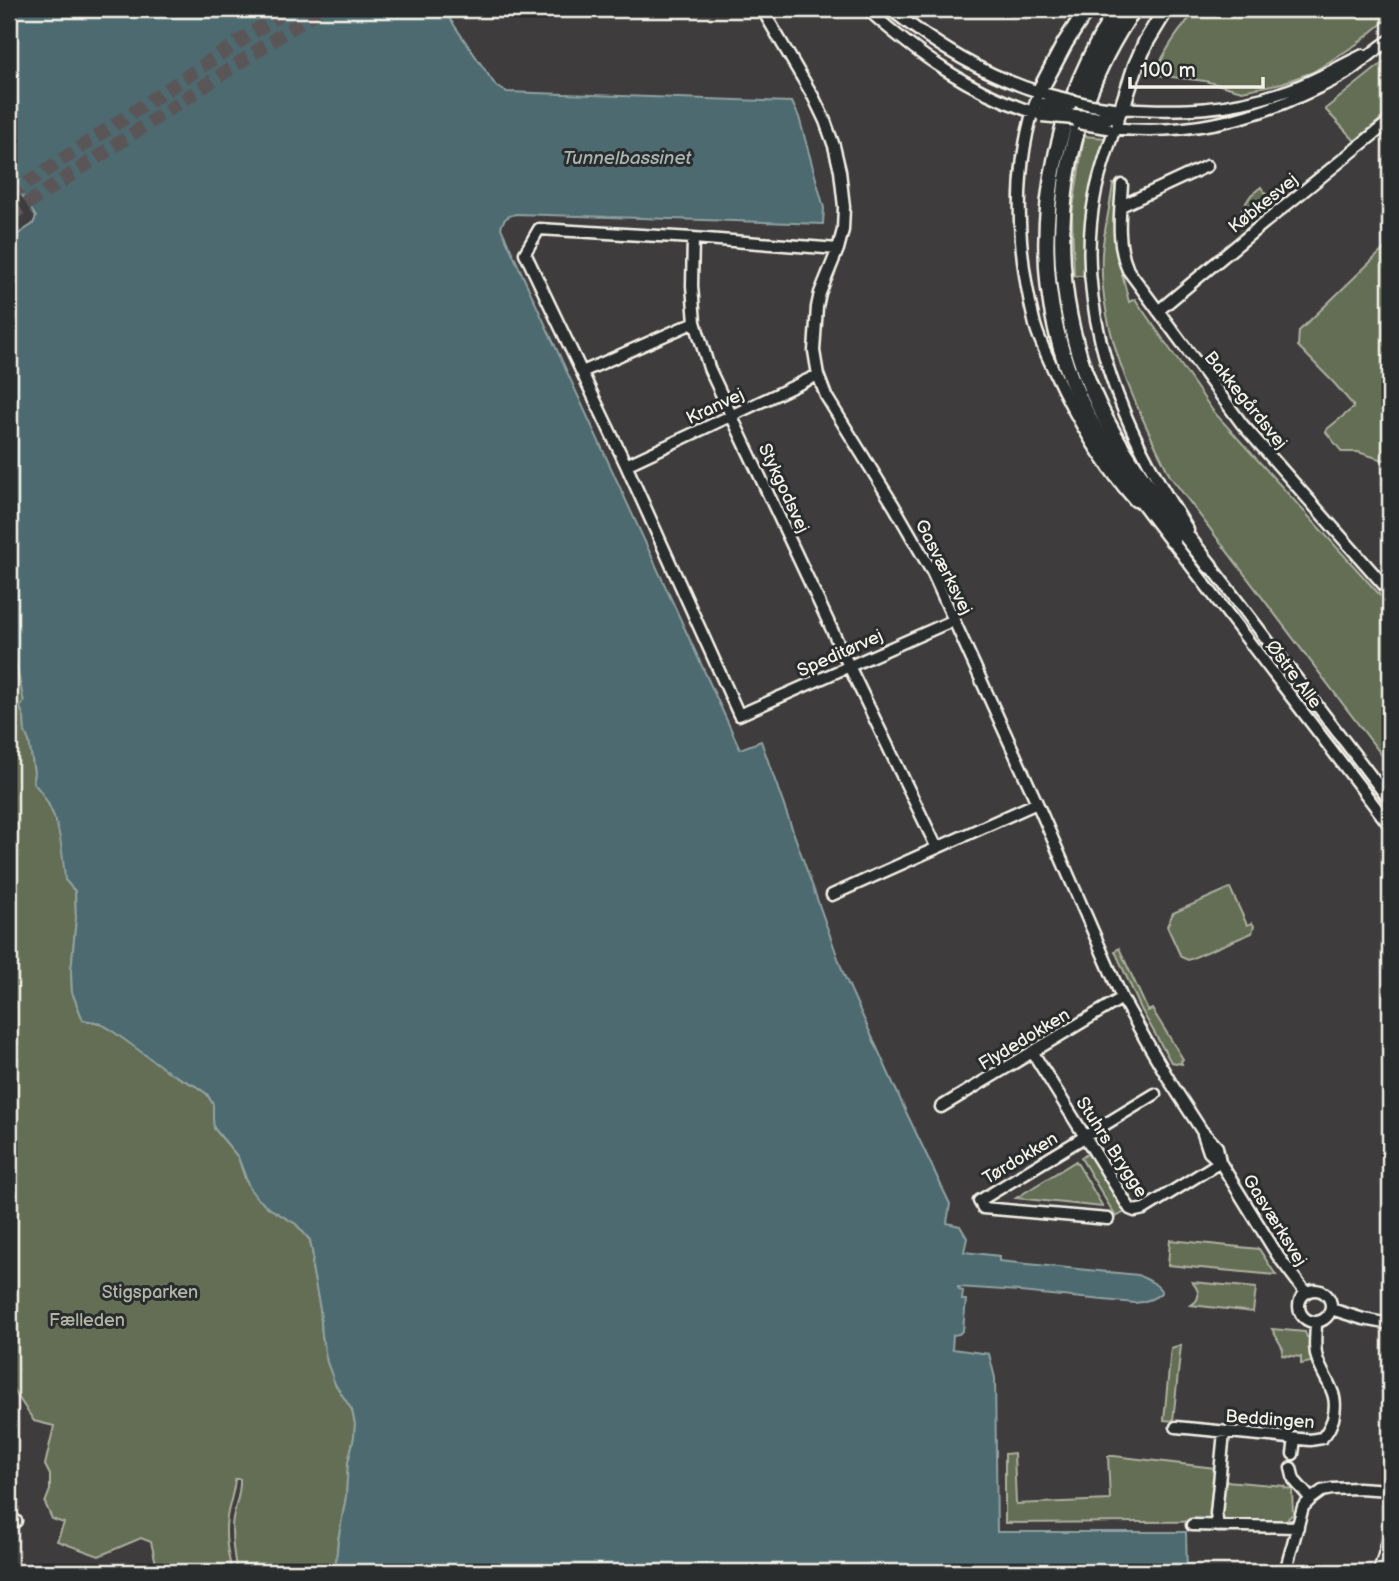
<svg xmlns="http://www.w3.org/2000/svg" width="1399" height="1581" font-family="'Balsamiq Sans',sans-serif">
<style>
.green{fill:#646e55;stroke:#acb09e;stroke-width:2}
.water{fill:#4d6b70;stroke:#90a1a0;stroke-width:2}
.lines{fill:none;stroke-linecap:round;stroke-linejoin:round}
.highway-tunnel{stroke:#5a5758;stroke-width:14;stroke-dasharray:14 7;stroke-linecap:butt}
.minor-casing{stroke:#f4f1e8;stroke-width:15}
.highway-casing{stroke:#f4f1e8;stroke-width:19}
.minor{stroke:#2a2d2e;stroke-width:10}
.highway{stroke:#2a2d2e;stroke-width:14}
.minor-bridge-casing{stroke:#f4f1e8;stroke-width:15;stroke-linecap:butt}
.highway-bridge-casing{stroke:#f4f1e8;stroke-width:19;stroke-linecap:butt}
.minor-bridge{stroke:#2a2d2e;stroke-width:10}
.highway-bridge{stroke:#2a2d2e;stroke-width:14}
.labels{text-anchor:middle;stroke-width:6;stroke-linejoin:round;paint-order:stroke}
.street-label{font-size:18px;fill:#f4f1e8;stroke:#2a2d2e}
.park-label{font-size:18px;fill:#b3b6a6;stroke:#2a2d2e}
.water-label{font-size:19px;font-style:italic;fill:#a9b5b2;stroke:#2a2d2e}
</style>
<rect width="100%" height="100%" fill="#3f3c3e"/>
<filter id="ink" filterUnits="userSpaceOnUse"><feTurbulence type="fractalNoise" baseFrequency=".0143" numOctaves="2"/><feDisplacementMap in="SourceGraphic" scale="14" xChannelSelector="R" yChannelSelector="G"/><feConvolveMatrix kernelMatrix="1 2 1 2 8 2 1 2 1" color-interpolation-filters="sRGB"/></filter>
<g filter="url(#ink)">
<path class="green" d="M1197 9H1390V17L1357 44 1313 72 1282 83 1242 91 1205 81 1155 75C1164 50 1180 29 1197 9Z
M1390 57V111L1355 141 1325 109Z
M1084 136 1105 138 1090 191 1085 229V276H1074L1072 215Z
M1113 184 1117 186V254L1129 302 1135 299 1213 411 1390 606V766L1170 476C1137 408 1098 332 1102 253 1104 230 1110 207 1113 184Z
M1261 187 1271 202 1241 228 1235 220 1251 195Z
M1390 243V459L1383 460 1358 452H1342L1326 432 1327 429 1353 408V405L1334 383 1298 346 1299 331Z
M9 642 14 654 24 702 20 707 24 717 25 732 29 740 34 772 33 782C40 789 47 798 50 807 53 813 54 818 58 824L70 886 75 891 76 918 71 972 72 992 83 1020 96 1022 107 1027 181 1079 196 1086 207 1094 213 1104 214 1128 238 1157 246 1181 269 1208 296 1224 310 1240 313 1256 312 1267 320 1309 322 1335 327 1362 336 1384 352 1410 355 1424 354 1437 348 1463 346 1497 338 1540 335 1572H237C234 1558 232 1543 232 1528 232 1510 241 1498 240 1479H235C234 1493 229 1504 227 1517 224 1536 228 1554 232 1572H158L151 1542 141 1538 99 1556 57 1541 64 1523 52 1519 45 1503 50 1490V1475L45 1465 54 1426 34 1421 9 1383Z
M1230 888 1247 925 1252 923 1254 926 1252 933 1188 960 1181 957 1167 926 1173 913Z
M1119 948 1148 1011 1152 1009 1183 1059 1181 1061 1182 1064 1171 1062 1141 1009 1115 951Z
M1089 1153 1125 1212 1116 1217 1081 1158Z
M1076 1161 1103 1207 1016 1198Z
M1170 1240 1259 1249 1276 1275 1168 1265Z
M1192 1282 1256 1288 1253 1312 1191 1305C1201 1299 1200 1291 1192 1282Z
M1272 1329 1305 1332 1307 1337H1310L1311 1362 1301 1364V1357L1282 1355 1283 1349Z
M1181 1345 1173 1421 1164 1420 1171 1348Z
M1014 1453 1016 1504 1110 1500 1108 1456H1114L1215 1468V1480L1284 1486 1285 1488 1292 1489 1293 1514 1285 1521 1005 1523V1454Z"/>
<path class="water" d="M9 9H443L496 86 507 92 792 102 799 117 824 208 823 224 516 214C507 216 503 219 501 228L740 749 761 741 844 975 907 1114 950 1204 947 1223 960 1226 967 1238 964 1252 999 1256V1261L1138 1275C1147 1280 1156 1282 1162 1292 1154 1300 1145 1302 1135 1303L1020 1292 1019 1291 958 1287 959 1290 963 1291 962 1300H966L963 1330 959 1334 953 1335 952 1349 989 1354 995 1378 997 1532H1186L1187 1572H335L338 1541 346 1497 348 1463 354 1437 355 1424 352 1410 335 1384 327 1362 322 1335 320 1309 312 1267 313 1256 310 1240 296 1224 269 1208 257 1198 250 1189 238 1157 214 1128 213 1118V1104L207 1094 196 1086 170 1073 107 1027 96 1022 83 1020 72 992 71 972 76 918 75 891 65 880C62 843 59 811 33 782L34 772 29 741 25 732 24 717 20 707 24 702 14 654 9 642V240L33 224 36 217 11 178H9Z"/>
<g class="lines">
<path class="highway-tunnel" d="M9 195 288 9
M9 216 320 9"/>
<g class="minor-casing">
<path id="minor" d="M762 9 814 98 825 121 834 146 840 171 844 207 843 230 838 249 820 293 817 307 814 351 818 375 826 396 894 506 932 572 1037 803 1122 998 1148 1044 1171 1083 1202 1131 1217 1147 1220 1162
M867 9C918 55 970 92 1036 113
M890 9C938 47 984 75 1042 93
M1039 92C1012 166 1016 249 1035 325 1039 340 1047 355 1053 369 1075 417 1100 462 1135 501
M1118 108C1181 112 1229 111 1289 90 1314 81 1338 67 1363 55
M1122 108C1112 137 1101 165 1095 195 1076 293 1109 395 1158 480 1167 497 1178 513 1188 530
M1112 128C1180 135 1247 122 1309 92 1322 86 1336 80 1348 72 1362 62 1375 50 1390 40
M1122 185C1120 213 1116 243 1128 270L1242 424 1390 592
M1121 206 1207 166
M693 238 692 286 695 322 709 368 849 666 937 848
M838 249 693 238 539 229 525 253 626 465 739 715 954 620
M1158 311 1253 232 1390 121
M582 372 695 322
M626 465 818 375
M1169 537 1390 826
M1207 561 1390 801
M832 895 1037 803
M1033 1053 1130 1209 1135 1211 1144 1209 1220 1162
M941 1107 1122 998
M1203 1134 1209 1152 1220 1162 1278 1256 1306 1293
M1108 1219 983 1208 979 1201 1155 1094
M1299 1306a16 16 0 1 1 32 0a16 16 0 1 1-32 0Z
M1331 1309 1363 1319 1390 1324
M1176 1427 1310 1440 1322 1438C1328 1432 1330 1427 1333 1419 1340 1392 1326 1384 1318 1361 1313 1349 1316 1335 1316 1322
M1293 1454 1295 1439
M1291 1468 1294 1480 1311 1499
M9 1517 16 1521
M1192 1525 1298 1527
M1218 1526 1216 1514 1224 1432
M1285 1572 1303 1507 1311 1499 1322 1491 1332 1489 1358 1488 1390 1490
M1379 1572 1390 1534"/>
</g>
<g class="highway-casing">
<path id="highway" d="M1117 9C1042 128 1021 274 1082 404 1106 455 1139 497 1173 541
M1134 9C1051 127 1038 290 1105 418 1133 472 1173 519 1210 566
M1039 92 1065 43 1087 9
M1111 116 1122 108 1136 65 1146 42 1166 9"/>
</g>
<use href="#minor" class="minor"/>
<use href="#highway" class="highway"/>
<g class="minor-bridge-casing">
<path id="minor-bridge" d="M1046 94 1091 105 1114 108
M1043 104 1070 105
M1078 123 1107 128"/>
</g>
<g class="highway-bridge-casing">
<path id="highway-bridge" d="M1042 114 1096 119 1111 116"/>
</g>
<use href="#minor-bridge" class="minor-bridge"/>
<use href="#highway-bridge" class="highway-bridge"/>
</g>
</g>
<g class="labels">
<g class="street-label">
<text transform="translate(1263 203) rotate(-39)" y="6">Købkesvej</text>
<text transform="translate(1246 400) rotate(51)" y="6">Bakkegårdsvej</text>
<text transform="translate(715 406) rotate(-25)" y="6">Kranvej</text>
<text transform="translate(784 488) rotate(65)" y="6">Stykgodsvej</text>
<text transform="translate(944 567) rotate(63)" y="6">Gasværksvej</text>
<text transform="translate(840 653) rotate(-24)" y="6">Speditørvej</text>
<text transform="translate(1294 674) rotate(53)" y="6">Østre Alle</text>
<text transform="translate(1024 1039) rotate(-31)" y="6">Flydedokken</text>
<text transform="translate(1112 1147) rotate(57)" y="6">Stuhrs Brygge</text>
<text transform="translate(1020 1158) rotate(-31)" y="6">Tørdokken</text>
<text transform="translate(1275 1220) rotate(58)" y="6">Gasværksvej</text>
<text transform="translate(1270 1419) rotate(4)" y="6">Beddingen</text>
</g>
<g class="park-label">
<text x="150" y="1298">Stigsparken</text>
<text x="87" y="1326">Fælleden</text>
</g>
<g class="water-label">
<text x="627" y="164">Tunnelbassinet</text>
</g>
</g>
<rect width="1399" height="1581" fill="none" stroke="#2a2d2e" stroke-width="35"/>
<rect x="18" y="18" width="1364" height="1546" fill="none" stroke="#f4f1e8" stroke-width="2.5" filter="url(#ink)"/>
<path d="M1130 77v10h133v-10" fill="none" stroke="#f4f1e8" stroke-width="3.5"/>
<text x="1140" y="77" font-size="21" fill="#f4f1e8" stroke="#2a2d2e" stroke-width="5" paint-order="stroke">100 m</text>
</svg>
